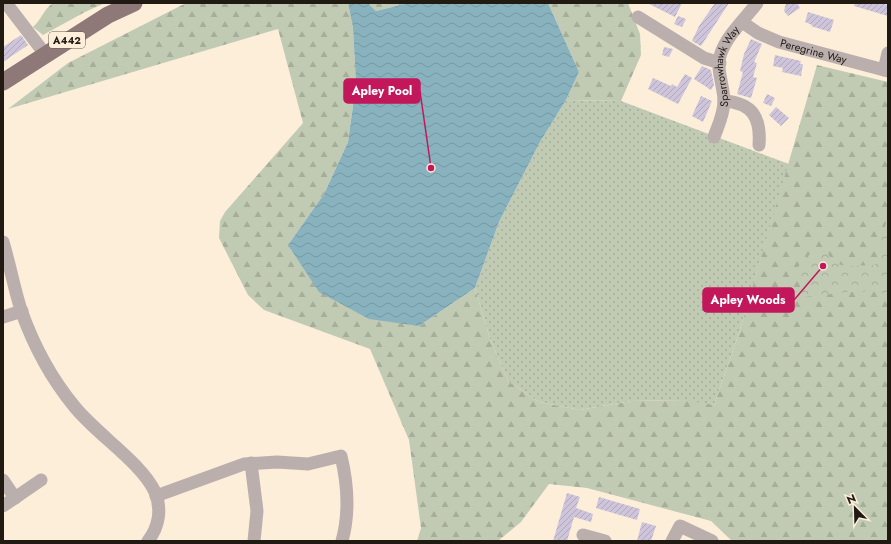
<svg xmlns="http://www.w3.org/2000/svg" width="891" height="544" font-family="Jost,sans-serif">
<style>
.grass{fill:url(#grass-dots)}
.forest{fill:url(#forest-firs)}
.park{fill:url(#park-crowns)}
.water{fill:url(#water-waves)}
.building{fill:url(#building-hatch)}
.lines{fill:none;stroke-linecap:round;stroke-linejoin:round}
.minor{stroke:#bbafae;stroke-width:13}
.major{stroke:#8e7978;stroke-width:17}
.labels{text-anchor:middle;stroke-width:3.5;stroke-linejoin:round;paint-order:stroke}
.shield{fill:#fdeeda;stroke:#625a4f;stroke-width:1}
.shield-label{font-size:10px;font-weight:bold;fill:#201a13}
.street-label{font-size:11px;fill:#201a13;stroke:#fdeeda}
.leader{fill:none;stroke:#c2185b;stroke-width:1.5}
.callout-dot{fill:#c2185b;stroke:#fdeeda;stroke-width:1.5}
.callout{fill:#c2185b;stroke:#c2185b;stroke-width:1.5}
.callout-label{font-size:12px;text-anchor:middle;font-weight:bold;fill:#fff}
</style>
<defs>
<pattern id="grass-dots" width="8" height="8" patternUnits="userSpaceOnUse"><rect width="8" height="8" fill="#c1cbb4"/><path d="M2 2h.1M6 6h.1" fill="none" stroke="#a6ae9a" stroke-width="1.8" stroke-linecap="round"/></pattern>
<pattern id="forest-firs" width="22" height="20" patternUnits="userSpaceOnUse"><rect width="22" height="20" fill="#c1cbb4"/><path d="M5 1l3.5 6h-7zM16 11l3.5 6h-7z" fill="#a6ae9a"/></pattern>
<pattern id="park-crowns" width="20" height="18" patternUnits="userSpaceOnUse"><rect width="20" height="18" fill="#c1cbb4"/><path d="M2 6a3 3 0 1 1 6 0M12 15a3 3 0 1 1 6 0" fill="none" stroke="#a6ae9a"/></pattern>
<pattern id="water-waves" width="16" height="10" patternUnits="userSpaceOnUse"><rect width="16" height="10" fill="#89b2bf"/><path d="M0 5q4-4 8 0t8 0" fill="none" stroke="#7698a3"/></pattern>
<pattern id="building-hatch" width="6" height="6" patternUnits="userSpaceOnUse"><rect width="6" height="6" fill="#cec5db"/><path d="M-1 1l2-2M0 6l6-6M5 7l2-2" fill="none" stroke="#b1a9bb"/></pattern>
</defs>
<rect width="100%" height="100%" fill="#fdeeda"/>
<path class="grass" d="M566 100 621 101 789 164 739 333 714 405 697 404 683 400 631 401 580 410 539 402 508 381 490 339 475 288 499 222 540 142Z"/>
<path class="forest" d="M53 3H105L85 12 43 35 33 27C42 19 43 10 53 3Z
M186 3H348L353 28 356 84 348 142 324 194 288 245 419 326 475 288 490 339 508 381 539 402 580 410 631 401 683 400 714 405 739 333 817 65 888 82V541H732L711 521 587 488 549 484 521 522 498 541H417L421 528 409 440 370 349 264 310 248 295 219 238 220 221 225 212 303 123 278 29 8 109 68 63Z
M368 3H408L376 11Z
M548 3H628L640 34 641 55 621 101 566 100 579 72Z"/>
<path class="park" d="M888 216V295L868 290 863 292H849L804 297 795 270 811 253 828 254 833 263 846 266 875 265Z"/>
<path class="water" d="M348 3H368L376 11 408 3H548L579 72 566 100 540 142 499 222 475 288 419 326 369 319 319 292 288 245 324 194 348 142 356 84 353 28Z"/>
<path class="building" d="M647 3H682L675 17Z
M715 3H729L701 46 692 41 699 26Z
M786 3H797L800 8 788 16 784 11Z
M855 3H880L888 5V16L854 6Z
M808 12 834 20 830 32 811 26 812 25 805 22Z
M678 16 686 19 682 27 674 24Z
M21 35 28 45 3 62V47Z
M751 39 762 44 754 62 757 63 753 77 757 78 751 98 737 94 743 72 740 71 744 54Z
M664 47 673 49 669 57 662 55Z
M775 55 801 61 800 64H803L801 76 782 72 783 68 773 66Z
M702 66 711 70 714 85 711 90 694 79Z
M685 74 692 78 678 104 648 89 653 78 671 86 672 84 677 87Z
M767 94 775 98 771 106 763 103Z
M701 96 712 101 703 122 692 116Z
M776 107 789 118 781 126 769 115Z
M567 493 580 497 576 508 593 514 591 522 574 517 567 541H553Z
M599 497 640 509 637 520 596 508Z
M642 522 656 526 651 541H637Z"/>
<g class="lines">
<g class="minor">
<path d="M6 3 45 54"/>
<path d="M638 17 704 58 720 63"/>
<path id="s1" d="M742 22 758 33 779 42 888 71"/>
<path d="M884 70 888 53"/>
<path d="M724 101C753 103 761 118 759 145"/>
<path id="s2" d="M714 137C718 126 724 114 724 101 724 86 715 67 721 53 728 34 745 19 757 3"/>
<path d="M3 242C10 265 14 288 21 310 33 344 51 378 74 406 96 434 141 462 155 492 162 509 159 527 148 541"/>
<path d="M3 317 22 311"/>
<path d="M251 463 257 511 254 541"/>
<path d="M3 480 15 498"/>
<path d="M156 496 244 464 277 462 308 464 341 456C348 485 350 512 342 541"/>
<path d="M3 506 41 480"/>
<path d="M583 535 605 541"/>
<path d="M672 541 680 526 712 541"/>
</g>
<path class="major" d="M3 82 108 15 134 3"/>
</g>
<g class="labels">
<rect class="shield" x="49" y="32" width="36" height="16" rx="3"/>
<g class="shield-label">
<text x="67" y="44">A442</text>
</g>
<g class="street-label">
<text dy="4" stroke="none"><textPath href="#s1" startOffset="78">Peregrine Way</textPath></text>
<text dy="4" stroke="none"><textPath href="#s2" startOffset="74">Sparrowhawk Way</textPath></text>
</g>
</g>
<path class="leader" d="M431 168L420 91M823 266L794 300"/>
<g class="callout-dot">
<circle cx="431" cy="168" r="4"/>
<circle cx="823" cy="266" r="4"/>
</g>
<g class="callout">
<rect x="344" y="79" width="76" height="24" rx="4"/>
<rect x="703" y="288" width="91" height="24" rx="4"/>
</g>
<g class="callout-label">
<text x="382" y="95">Apley Pool</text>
<text x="748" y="304">Apley Woods</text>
</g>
<rect width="891" height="544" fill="none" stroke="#201a13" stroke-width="8"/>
<g transform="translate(855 508) rotate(337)" stroke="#fdeeda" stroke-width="3" paint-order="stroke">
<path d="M0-3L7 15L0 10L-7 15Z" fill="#201a13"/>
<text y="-6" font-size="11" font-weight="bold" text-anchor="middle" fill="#201a13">N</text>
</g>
</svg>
